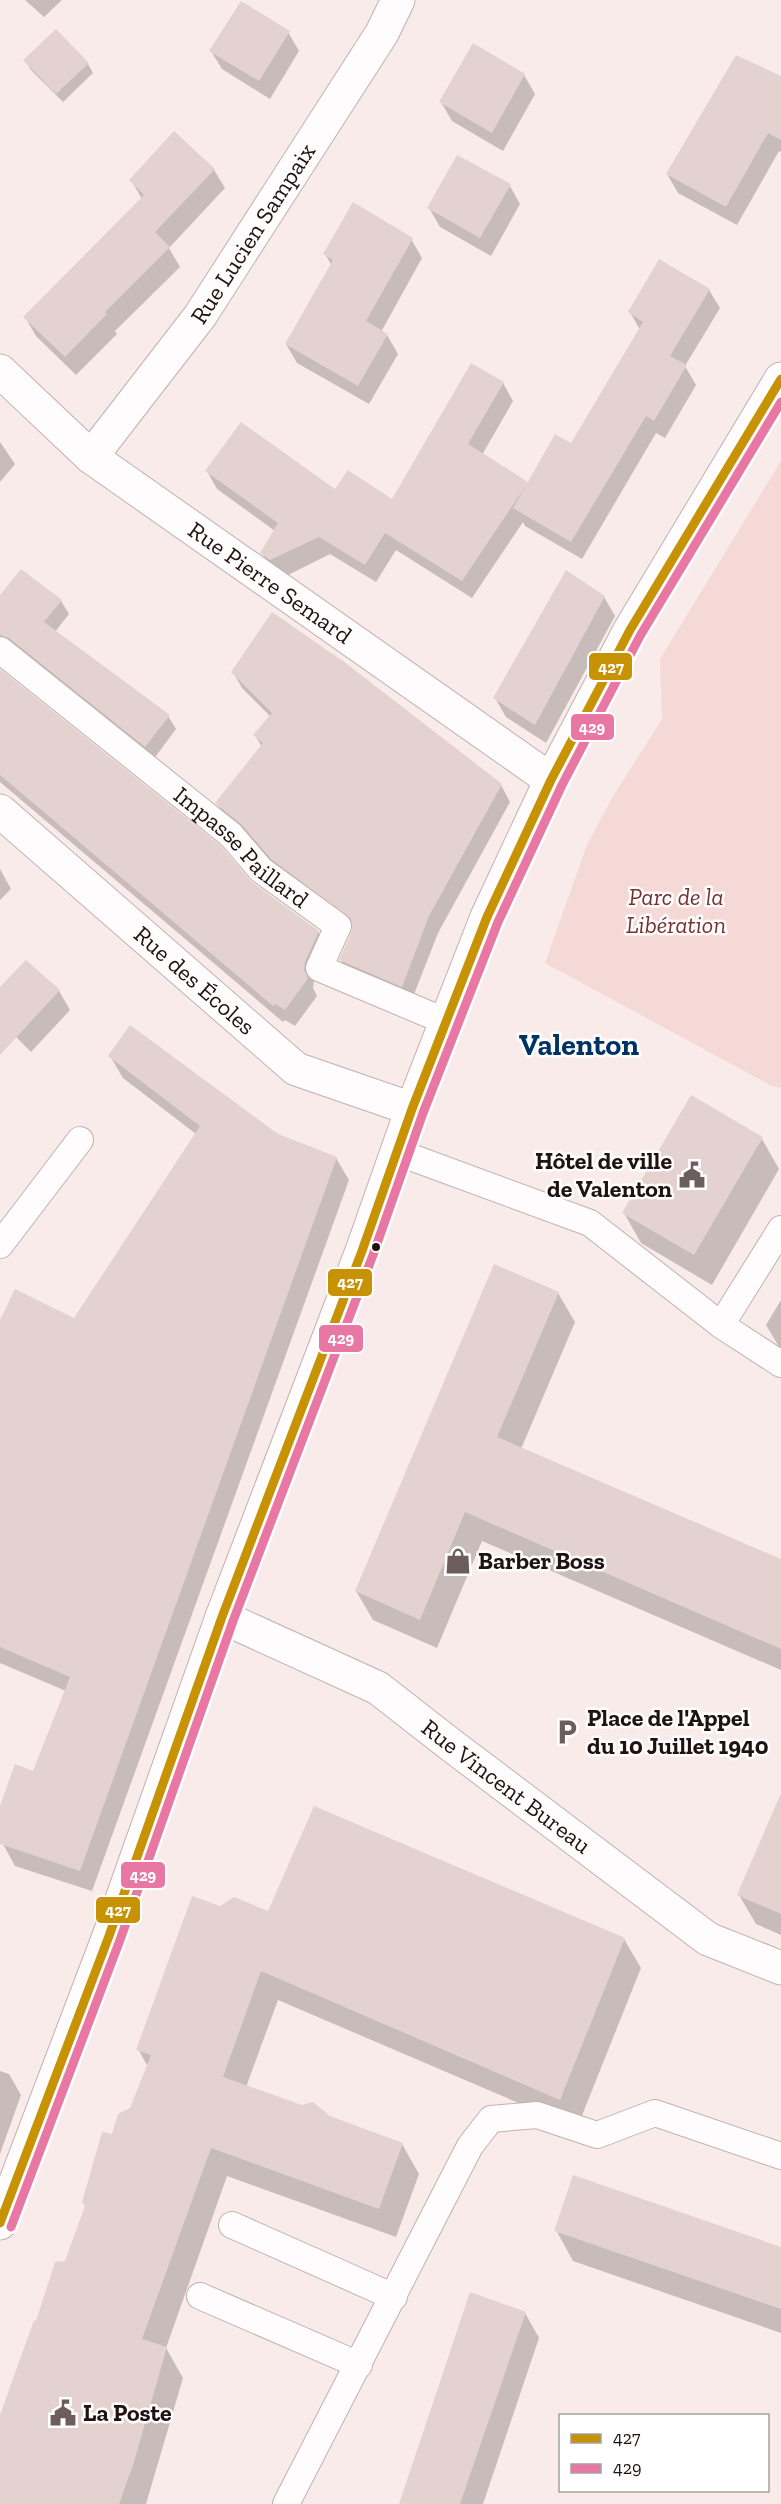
<svg xmlns="http://www.w3.org/2000/svg" width="781" height="2504" font-family="'Zilla Slab',serif">
<style>
.green{fill:#f5d9d6}
.shadow{fill:#0003}
.building{fill:#e4d2d0}
.lines{fill:none;stroke-linecap:round;stroke-linejoin:round}
.service-casing{stroke:#bfb2b0;stroke-width:28}
.minor-casing{stroke:#bfb2b0;stroke-width:35}
.tertiary-casing{stroke:#bfb2b0;stroke-width:35}
.service{stroke:#fefcfc;stroke-width:26}
.minor{stroke:#fefcfc;stroke-width:33}
.tertiary{stroke:#fefcfc;stroke-width:33}
.bus-1-casing{stroke:#fff;stroke-width:14}
.bus-2-casing{stroke:#fff;stroke-width:14}
.bus-1{stroke:#c79304;stroke-width:9}
.bus-2{stroke:#e977a4;stroke-width:9}
.bus-dot{fill:#201211;stroke:#fff;stroke-width:2}
.labels{text-anchor:middle;stroke-width:5;stroke-linejoin:round;paint-order:stroke}
.street-label{font-size:24px;fill:#201211;stroke:#fff}
.park-label{font-size:24px;font-style:italic;fill:#77312f;stroke:#fff}
.poi-label{font-size:24px;font-weight:bold;fill:#201211;stroke:#fff;text-anchor:start}
.district-label{font-size:30px;font-weight:bold;fill:#003263;stroke:#fff}
.line-badge{stroke:#fff;stroke-width:2}
.badge-label{font-size:16px;text-anchor:middle;font-weight:bold;fill:#fff}
</style>
<rect width="100%" height="100%" fill="#f9ebe9"/>
<path class="green" d="M781 461V1088L772 1086 545 963 587 845 612 798 662 719 660 659Z"/>
<path class="shadow" d="M25 0H62L44 17Z
M288 32 299 51 270 99 222 69 211 51Z
M25 60 88 64 93 73 63 102 31 70Z
M524 75 535 94 503 151 452 121 441 102Z
M781 77V152L779 151 737 225 678 193 667 174Z
M214 170 225 188 169 248 180 267 115 331 117 334 76 375 36 336 25 317 142 199 131 180Z
M510 186 520 204 491 256 440 227 429 208Z
M411 239 422 258 381 332 387 335 398 354 369 404 297 363 286 344 332 266 325 254Z
M709 290 720 308 685 366 696 385 665 438 656 433 582 559 525 526 523 522 472 598 396 550 376 582 330 554 282 578 272 571 262 553 275 531 217 489 207 471 392 501 503 383 513 401 482 455 528 485 571 445 640 330 630 312Z
M0 442 15 464 0 482Z
M0 597 61 601 69 614 55 632 168 716 176 729 153 760 0 642Z
M604 597 615 616 546 743 506 717 495 698Z
M0 671 251 883 318 932 328 949 314 980 313 988 317 996 295 1026 285 1020 283 1022 0 782Z
M233 672 501 785 510 802 438 933 411 1002 350 976 341 960 353 928 282 875 253 841 226 819 217 803 262 747 255 735 271 717 242 688Z
M0 869 11 889 0 900Z
M26 962 59 991 70 1010 31 1052 0 1021V990Z
M110 1056 277 1135 336 1158 349 1180 92 1891 15 1866 3 1844 0 1811 34 1772 66 1691 0 1663V1324L75 1320 196 1134 123 1078Z
M762 1139 779 1169 712 1285 641 1243 624 1213Z
M558 1293 575 1322 521 1449 781 1561V1670L482 1541 437 1648 373 1620 356 1591Z
M781 1300V1350L766 1325Z
M781 1797V1935L756 1924 739 1895Z
M220 1908 624 1939 641 1968 577 2128 278 2000 246 2087 402 2144 419 2174 396 2237 227 2176 166 2348 183 2378 146 2504H0V2420L37 2323 66 2262 113 2136 131 2109 148 2067 138 2049Z
M0 2071 9 2074 21 2095 0 2154Z
M556 2230 781 2248V2333L573 2261Z
M525 2313 539 2338 483 2504H400Z"/>
<path class="building" d="M241 1 290 31 259 81 209 51Z
M56 29 89 63 56 94 23 60Z
M473 43 525 74 492 133 439 102Z
M736 55 781 76V140L768 133 726 207 666 174Z
M174 131 215 169 155 232 170 247 105 312 107 314 65 357 23 317 144 195 129 180Z
M457 155 511 184 480 238 427 208Z
M353 202 413 238 366 321 388 334 358 386 285 344 333 260 323 254Z
M659 259 710 289 670 356 687 365 654 421 646 416 571 542 513 508 527 484 462 581 385 533 365 565 319 537 270 560 260 553 278 523 205 471 241 422 335 489 348 470 392 499 471 363 504 382 468 444 528 482 555 434 571 443 643 322 628 312Z
M21 569 62 600 44 622 170 715 145 747 9 638 0 635V595Z
M566 570 605 596 535 725 493 698Z
M272 612 347 664 502 784 429 916 402 987 339 960 352 932 351 919 271 859 242 825 215 803 263 743 253 735 272 713 231 672Z
M0 669 221 846 252 882 319 931 305 962 304 970 308 978 285 1010 275 1004 273 1006 0 775Z
M26 960 60 990 0 1055V987Z
M130 1025 278 1134 337 1157 80 1871 0 1844V1806L15 1764 33 1771 70 1677 0 1647V1320L15 1289 74 1318 200 1126 108 1056Z
M691 1095 763 1137 694 1255 622 1213Z
M494 1264 559 1292 497 1437 781 1559V1649L465 1512 420 1620 355 1591Z
M781 1793V1914L737 1895Z
M314 1806 625 1938 560 2100 261 1971 223 2077 302 2105 313 2102 330 2116 403 2143 379 2209 211 2148 142 2339 167 2347 134 2462 119 2504H0V2415L34 2320 36 2321 55 2262 65 2261 85 2206 82 2202 102 2132 112 2134 118 2114 130 2108 151 2055 136 2050 192 1896 220 1906 234 1897 268 1911Z
M573 2175 781 2247V2309L554 2231Z
M470 2292 526 2312 460 2504H399Z"/>
<g class="lines">
<g class="service-casing">
<g id="service">
<path id="s1" d="M0 650 231 835 261 870 338 926 319 968 447 1022"/>
<path d="M397 1152 590 1223 721 1325 781 1364"/>
<path d="M0 1245 80 1140"/>
<path d="M721 1325 781 1229"/>
<path d="M232 2225 394 2297"/>
<path d="M200 2296 359 2365"/>
<path d="M286 2504 470 2146 491 2119 537 2115 597 2135 655 2113 781 2156"/>
</g>
</g>
<g class="minor-casing">
<g id="minor">
<path id="s2" d="M0 371 91 457 551 780"/>
<path id="s3" d="M91 457 200 316 382 33 398 0"/>
<path id="s4" d="M0 811 296 1069 412 1109"/>
<path id="s5" d="M222 1617 378 1688 451 1745 708 1939 781 1968"/>
</g>
</g>
<g class="tertiary-casing">
<path id="tertiary" d="M0 2223 109 1936 222 1617 362 1251 412 1109 487 917 551 780 630 630 781 379"/>
</g>
<use href="#service" class="service"/>
<use href="#minor" class="minor"/>
<use href="#tertiary" class="tertiary"/>
<g class="bus-1-casing">
<path id="bus-1" d="M0 2223 109 1936 222 1617 362 1251 412 1109 487 917 551 780 630 630 781 379"/>
</g>
<g class="bus-2-casing">
<path id="bus-2" d="M11 2227 120 1940 233 1621 373 1255 423 1113 498 922 562 785 640 636 781 402"/>
</g>
<use href="#bus-1" class="bus-1"/>
<use href="#bus-2" class="bus-2"/>
</g>
<defs>
<g id="civic-bare" transform="scale(2.07)"><path d="M-.6-6.5H3V-4.5H.6V-3L4-1V1h2V6H-6V1h2V-1L-.6-3ZM-1.2 2.5V6h2.4V2.5Z" fill="#6c5e5d" stroke="#fff" stroke-width="2.5" paint-order="stroke"/></g>
<g id="shop-bare" transform="scale(2.07)"><path d="M-5-2.5h2.3a2.7 3.5 0 0 1 5.4 0H5L5.5 6h-11ZM-1.5-2.5h3a1.5 2.3 0 0 0-3 0Z" fill="#6c5e5d" stroke="#fff" stroke-width="2.5" paint-order="stroke"/></g>
<g id="parking-bare" transform="scale(2.07)"><path d="M-3.5-5.5H1a3.5 3.5 0 0 1 0 7H-1V5.5H-3.5ZM-1-3.4V-.6H.8a1.4 1.4 0 0 0 0-2.8Z" fill="#6c5e5d" stroke="#fff" stroke-width="2.5" paint-order="stroke"/></g>
</defs>
<g fill-rule="evenodd">
<use href="#civic-bare" x="692" y="1175"/>
<use href="#shop-bare" x="458" y="1561"/>
<use href="#parking-bare" x="567" y="1732"/>
<use href="#civic-bare" x="63" y="2413"/>
</g>
<circle class="bus-dot" cx="376" cy="1247" r="5"/>
<g class="labels">
<g class="street-label">
<text dy="8" stroke="none"><textPath href="#s3" startOffset="276">Rue Lucien Sampaix</textPath></text>
<text dy="8" stroke="none"><textPath href="#s2" startOffset="344">Rue Pierre Semard</textPath></text>
<text dy="8" stroke="none"><textPath href="#s1" startOffset="312">Impasse Paillard</textPath></text>
<text dy="8" stroke="none"><textPath href="#s4" startOffset="258">Rue des Écoles</textPath></text>
<text dy="8" stroke="none"><textPath href="#s5" startOffset="333">Rue Vincent Bureau</textPath></text>
</g>
<g class="park-label">
<text x="676" y="905">Parc de la<tspan x="676" dy="28">Libération</tspan></text>
</g>
<g class="poi-label">
<text x="672" y="1169" text-anchor="end">Hôtel de ville<tspan x="672" dy="28">de Valenton</tspan></text>
<text x="478" y="1569">Barber Boss</text>
<text x="587" y="1726">Place de l'Appel<tspan x="587" dy="28">du 10 Juillet 1940</tspan></text>
<text x="83" y="2421">La Poste</text>
</g>
<g class="district-label">
<text x="579" y="1055">Valenton</text>
</g>
</g>
<g class="line-badge">
<rect x="588" y="652" width="45" height="29" rx="6" fill="#c79304"/>
<rect x="570" y="713" width="45" height="28" rx="6" fill="#e977a4"/>
<rect x="327" y="1268" width="46" height="29" rx="6" fill="#c79304"/>
<rect x="318" y="1324" width="46" height="29" rx="6" fill="#e977a4"/>
<rect x="120" y="1861" width="46" height="28" rx="6" fill="#e977a4"/>
<rect x="95" y="1896" width="46" height="28" rx="6" fill="#c79304"/>
</g>
<g class="badge-label">
<text x="611" y="673">427</text>
<text x="592" y="733">429</text>
<text x="350" y="1288">427</text>
<text x="341" y="1344">429</text>
<text x="143" y="1881">429</text>
<text x="118" y="1916">427</text>
</g>
<rect x="559" y="2414" width="210" height="78" fill="#ffffff" stroke="#a6a0a0" stroke-width="1.5"/>
<rect x="571" y="2434" width="30" height="9" fill="#c79304" stroke="#a6a0a0" stroke-width="1.5"/>
<text x="613" y="2444" font-size="18" fill="#201211">427</text>
<rect x="571" y="2464" width="30" height="9" fill="#e977a4" stroke="#a6a0a0" stroke-width="1.5"/>
<text x="613" y="2474" font-size="18" fill="#201211">429</text>
</svg>
